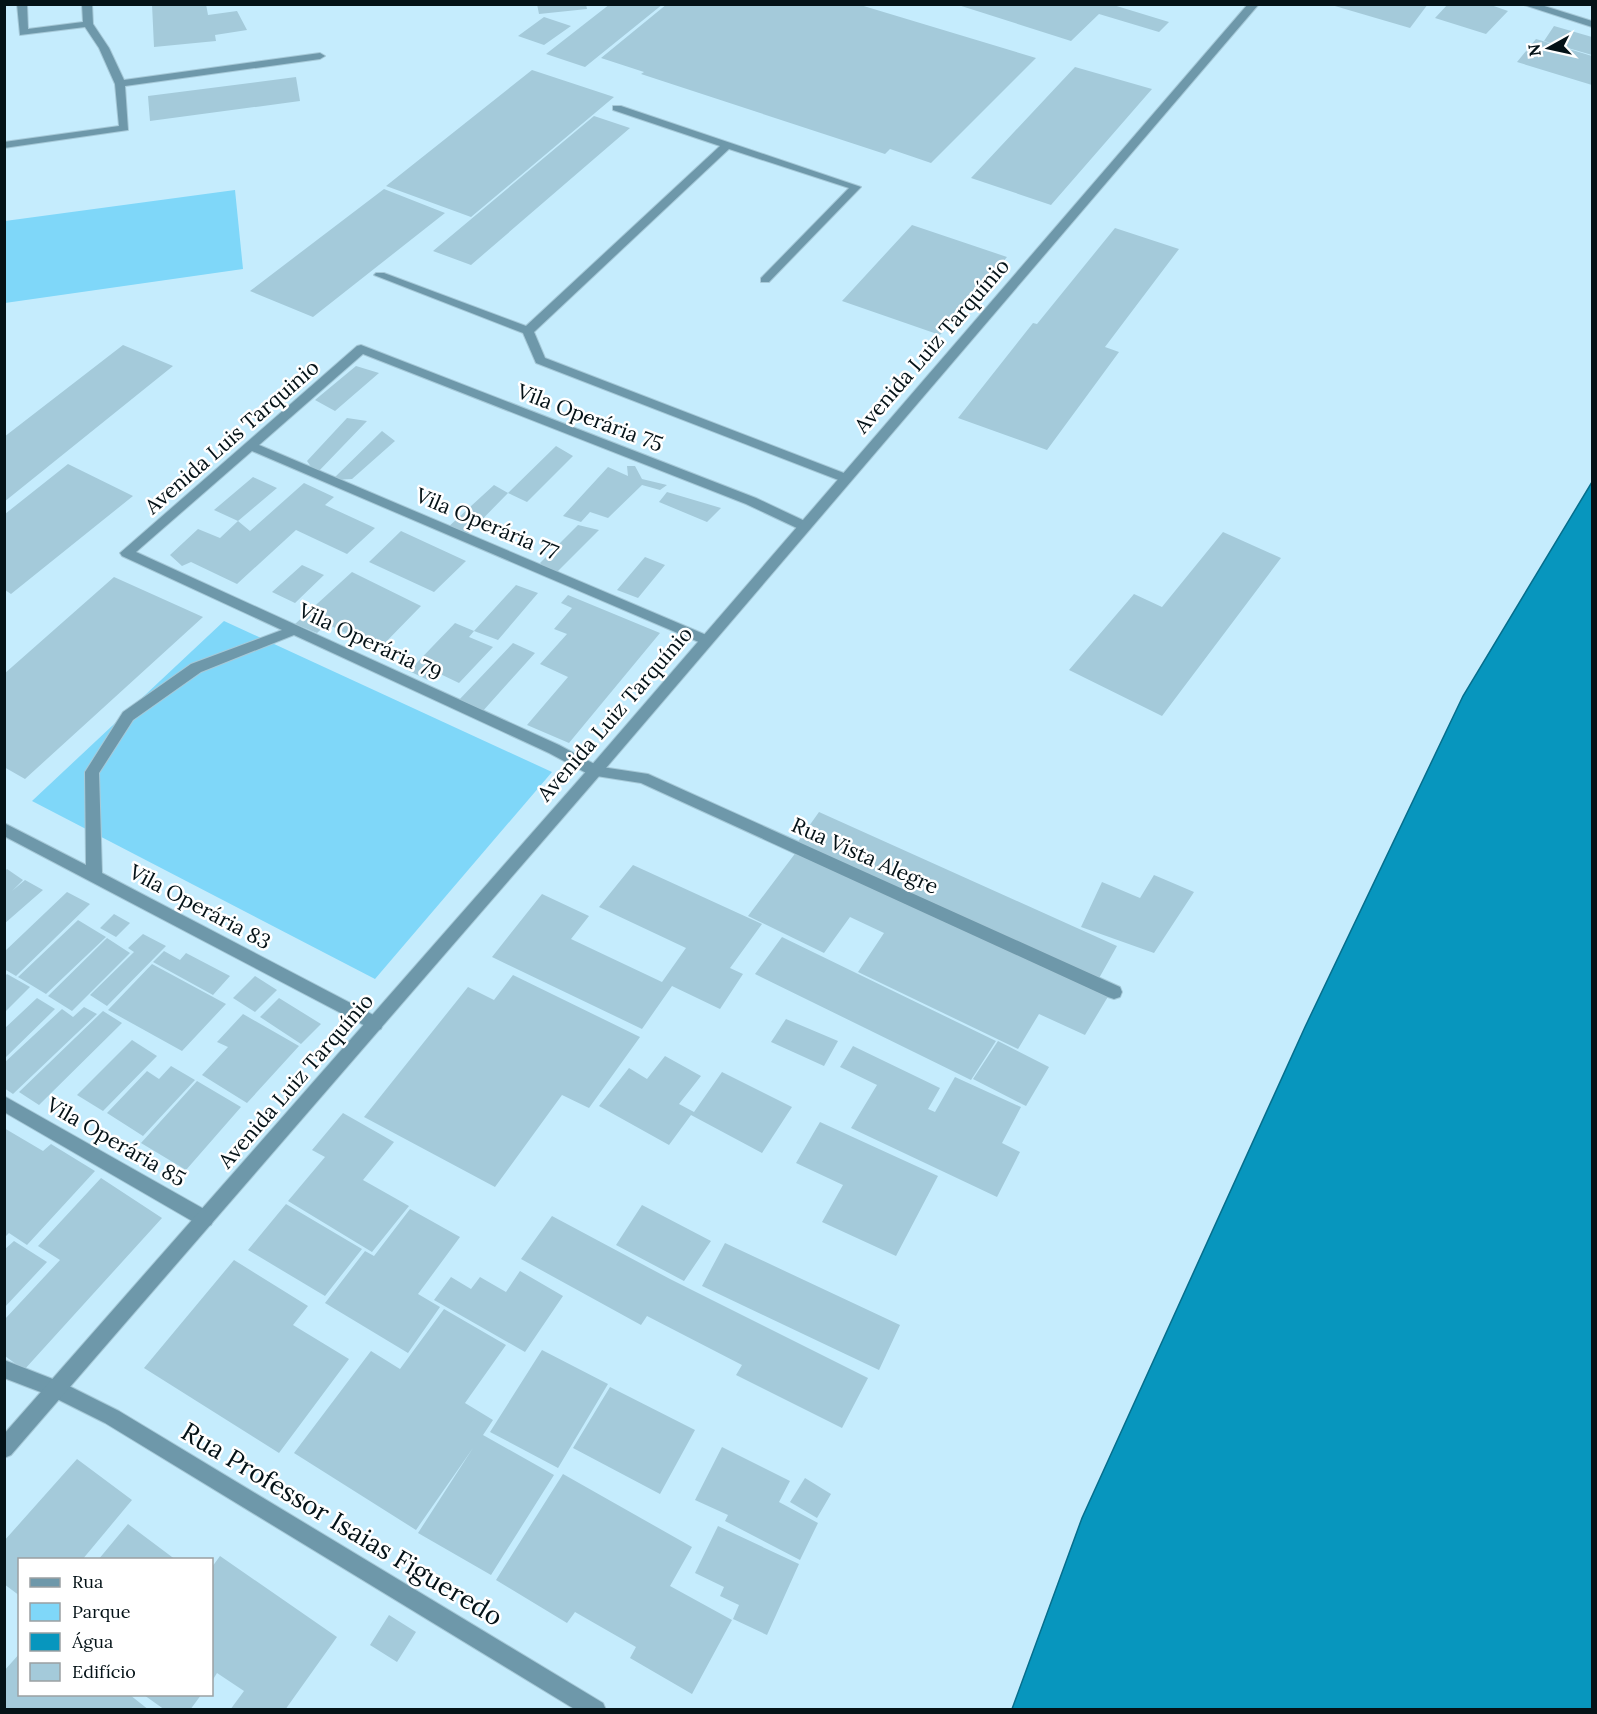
<svg xmlns="http://www.w3.org/2000/svg" width="1597" height="1714" font-family="Lora,serif">
<style>
.green{fill:#7fd7f9}
.water{fill:#0796be;stroke:#066e8c;stroke-width:1.5}
.building{fill:#a4cada}
.lines{fill:none;stroke-linecap:round;stroke-linejoin:round}
.service-casing{stroke:#a6c9d8;stroke-width:2}
.minor-casing{stroke:#a6c9d8;stroke-width:2}
.tertiary-casing{stroke:#a6c9d8;stroke-width:2}
.service{fill:#6e98aa;fill-rule:evenodd}
.minor{fill:#6e98aa;fill-rule:evenodd}
.tertiary{fill:#6e98aa;fill-rule:evenodd}
.labels{text-anchor:middle;stroke-width:5;stroke-linejoin:round;paint-order:stroke}
.street-label{font-size:21px;fill:#041217;stroke:#fff}
.near-street-label{font-size:26px;fill:#041217;stroke:#fff}
</style>
<rect width="100%" height="100%" fill="#c5ecfd"/>
<path class="green" d="M235 190 243 269 5 303V221Z
M224 621 552 772 375 979 32 801Z"/>
<path class="water" d="M1592 482V1709H1012L1082 1518 1305 1027 1463 696Z"/>
<path class="building" d="M152 4H206L208 15 237 11 247 30 215 35 216 41 154 47Z
M537 4H586L587 9 539 14Z
M610 4H663L585 67 546 54Z
M667 4H857L1036 58 931 163 890 149 885 154 641 74 644 72 601 58Z
M955 4H1110L1169 22 1159 32 1099 14 1071 41Z
M1328 4H1428L1410 28Z
M1448 4H1488L1508 11 1486 34 1435 18Z
M544 17 571 26 544 45 518 36Z
M1554 26 1592 37V55L1544 41Z
M1536 39 1592 56V85L1517 62Z
M1075 67 1152 89 1051 205 971 178Z
M532 70 614 97 471 217 386 186Z
M296 77 300 101 150 121 148 96Z
M594 116 630 128 471 265 433 251Z
M384 189 445 213 313 317 250 291Z
M912 225 1007 257 940 335 842 301Z
M1115 228 1179 249 1105 347 1119 352 1047 450 958 418 1033 323 1037 324Z
M123 345 173 366 4 502V437Z
M356 366 379 373 335 411 315 400Z
M347 418 367 421 316 474 307 461Z
M382 431 395 441 352 479 332 480Z
M556 446 573 456 527 502 508 493 465 537 446 529 494 485 508 493Z
M68 464 133 496 11 594 5 590V514Z
M627 466H635L642 479 667 485 660 490 642 485 608 518 590 512 581 522 563 516 608 467 628 476Z
M253 477 277 488 238 521 214 510Z
M304 483 334 497 325 505 375 528 347 554 296 530 237 584 191 562 182 566 170 555 198 529 220 538 238 521 250 531Z
M667 492 721 508 707 522 659 502Z
M578 525 599 530 554 575 540 563Z
M401 531 466 561 434 592 369 562Z
M1223 532 1281 558 1162 716 1069 670 1134 594 1162 607Z
M645 557 665 565 638 598 617 590Z
M302 565 324 575 295 603 272 592Z
M352 572 421 606 379 649 327 624 317 633 295 624Z
M114 577 203 617 25 779 4 767V674Z
M516 585 538 593 498 640 474 631Z
M568 595 660 633 569 743 527 725 568 677 540 664 567 634 554 629 572 608 561 603Z
M455 623 474 631 469 637 493 647 459 683 436 672 428 680 409 671Z
M513 643 535 653 482 712 458 701Z
M819 812 1117 946 1098 980 797 843Z
M797 851 1109 995 1085 1035 1039 1014 1018 1049 858 972 884 933 850 917 824 953 748 916Z
M633 865 762 924 730 968 743 974 720 1009 672 986 642 1029 492 957 542 894 589 916 571 939 662 982 686 948 599 907Z
M7 869 23 880 12 891 25 880 43 890 4 924V872Z
M1154 875 1194 892 1154 953 1081 927 1102 882 1140 898Z
M67 892 90 904 16 976 4 969V952Z
M114 914 130 923 116 937 100 928Z
M78 920 106 937 46 994 18 977Z
M143 934 166 946 107 1006 90 995 134 952 128 948Z
M782 937 996 1041 971 1080 755 974Z
M107 938 130 953 72 1011 48 996Z
M164 951 180 960 186 953 230 976 213 995 153 962Z
M152 964 226 1004 182 1051 108 1010Z
M7 974 30 987 4 1013V977Z
M513 975 640 1037 589 1108 562 1095 495 1187 364 1117 468 987 494 1000Z
M255 976 277 990 255 1012 233 998Z
M37 998 55 1009 4 1059V1029Z
M279 998 321 1024 301 1044 260 1017Z
M84 1007 97 1014 13 1094 4 1088V1063L62 1009 73 1017Z
M103 1011 122 1023 39 1105 19 1092Z
M243 1014 299 1046 247 1103 202 1075 228 1047 217 1042Z
M786 1019 838 1041 824 1066 771 1042Z
M132 1040 157 1056 103 1111 77 1095Z
M998 1041 1049 1067 1026 1106 973 1079Z
M853 1046 940 1088 928 1109 935 1112 955 1077 1021 1107 1002 1143 1020 1152 997 1197 851 1128 877 1085 840 1067Z
M665 1056 701 1076 679 1104 694 1112 722 1072 792 1107 762 1153 691 1115 669 1145 599 1106 629 1068 647 1079Z
M171 1066 195 1080 143 1136 107 1113 147 1071 159 1079Z
M197 1081 241 1107 186 1170 141 1143Z
M343 1113 394 1142 363 1180 409 1206 372 1252 288 1201 325 1157 312 1150Z
M820 1122 938 1176 896 1256 822 1222 843 1185 796 1163Z
M4 1128 43 1151 51 1144 95 1171 27 1245 9 1233 4 1238Z
M101 1178 162 1218 24 1370 5 1356V1319L60 1260 38 1246Z
M286 1204 362 1249 325 1296 248 1250Z
M642 1205 711 1241 684 1281 616 1245Z
M410 1209 460 1237 418 1294 440 1307 408 1353 325 1303 365 1251 374 1256Z
M552 1216 670 1279 868 1378 842 1428 736 1375 742 1365 647 1316 641 1325 521 1259Z
M14 1241 47 1262 4 1308V1250Z
M725 1243 900 1325 879 1370 702 1286Z
M234 1260 308 1306 293 1325 349 1359 279 1453 144 1368Z
M520 1271 563 1296 525 1352 434 1300 451 1277 471 1289 480 1277 506 1292Z
M444 1309 506 1345 465 1403 493 1420 483 1435 554 1475 491 1575 418 1533 473 1448 416 1530 294 1453 371 1351 400 1369Z
M542 1350 608 1384 558 1468 490 1432Z
M610 1387 695 1430 660 1494 573 1448Z
M722 1447 790 1481 779 1502 818 1523 800 1560 725 1521 728 1515 695 1500Z
M77 1459 132 1500 82 1560H20V1596L4 1584V1541Z
M563 1474 692 1547 670 1586 732 1620 692 1694 630 1658 636 1647 575 1612 567 1623 496 1580Z
M805 1478 831 1494 817 1518 790 1502Z
M128 1524 176 1560H98Z
M718 1526 799 1564 767 1635 733 1619 739 1605 720 1596 724 1587 695 1573Z
M220 1556 337 1637 285 1710H230L244 1691 217 1673 212 1681V1567Z
M389 1615 416 1632 397 1662 370 1645Z
M20 1653V1695H130L149 1710H4V1671Z
M144 1695H201L190 1710H165Z"/>
<g class="lines">
<g class="service-casing">
<path id="service" d="M17 4H27L28 29 83 22 82 4H92L93 24 109 48 124 80 320 53 325 56 320 59 125 86 128 130 4 148V142L119 126 115 84 99 48 85 27 20 35Z
M1521 4H1538L1592 21V27Z
M613 106H621L861 187 769 282H761V278L849 188 729 149 534 332 545 358 849 475V481H841L536 363 523 333 374 275 376 273H384L526 326 720 146 613 110Z
M595 766 648 774 1120 987 1122 992 1120 997 1114 999 1108 997 641 783 590 775 588 771Z"/>
</g>
<g class="minor-casing">
<path id="minor" d="M361 345 756 498 809 523 810 526 804 530 799 529 746 504 363 354 259 445 711 637 713 640 711 643H701L252 451 136 552 559 745 600 767 602 771 595 776 590 775 549 753 294 635 201 672 133 720 99 773 102 873 381 1019 383 1024 381 1029 375 1031 4 836V823L86 865 85 772 123 712 191 664 282 630 122 556 120 553 357 346Z
M4 1096 211 1213 214 1219 211 1225 205 1227 199 1225 4 1112Z
M4 1360 63 1383 119 1411 603 1703 606 1710H576L105 1423 51 1396 4 1378Z"/>
</g>
<g class="tertiary-casing">
<path id="tertiary" d="M1248 4H1259L600 775 11 1455 4 1458V1434L590 767Z"/>
</g>
<use href="#service" class="service"/>
<use href="#minor" class="minor"/>
<use href="#tertiary" class="tertiary"/>
</g>
<g class="labels">
<g class="street-label">
<text transform="translate(932 346) rotate(-49)" y="7">Avenida Luiz Tarquínio</text>
<text transform="translate(590 418) rotate(21)" y="7">Vila Operária 75</text>
<text transform="translate(232 437) rotate(-41)" y="7">Avenida Luis Tarquinio</text>
<text transform="translate(487 524) rotate(23)" y="7">Vila Operária 77</text>
<text transform="translate(370 642) rotate(25)" y="7">Vila Operária 79</text>
<text transform="translate(615 714) rotate(-49)" y="7">Avenida Luiz Tarquínio</text>
<text transform="translate(865 856) rotate(24)" y="7">Rua Vista Alegre</text>
<text transform="translate(200 907) rotate(28)" y="7">Vila Operária 83</text>
<text transform="translate(296 1081) rotate(-49)" y="7">Avenida Luiz Tarquínio</text>
<text transform="translate(116 1142) rotate(30)" y="7">Vila Operária 85</text>
</g>
<g class="near-street-label">
<text transform="translate(342 1524) rotate(31)" y="9">Rua Professor Isaias Figueredo</text>
</g>
</g>
<rect width="1597" height="1714" fill="none" stroke="#041217" stroke-width="12"/>
<rect x="18" y="1558" width="195" height="138" fill="#ffffff" stroke="#9ba0a2" stroke-width="1.5"/>
<rect x="30" y="1578" width="30" height="9" fill="#6e98aa" stroke="#9ba0a2" stroke-width="1.5"/>
<text x="72" y="1588" font-size="18" fill="#041217">Rua</text>
<rect x="30" y="1603" width="30" height="18" fill="#7fd7f9" stroke="#9ba0a2" stroke-width="1.5"/>
<text x="72" y="1618" font-size="18" fill="#041217">Parque</text>
<rect x="30" y="1633" width="30" height="18" fill="#0796be" stroke="#9ba0a2" stroke-width="1.5"/>
<text x="72" y="1648" font-size="18" fill="#041217">Água</text>
<rect x="30" y="1663" width="30" height="18" fill="#a4cada" stroke="#9ba0a2" stroke-width="1.5"/>
<text x="72" y="1678" font-size="18" fill="#041217">Edifício</text>
<g transform="translate(1549 48) rotate(262)" stroke="#ffffff" stroke-width="4.5" paint-order="stroke">
<path d="M0-4.5L10 22L0 15L-10 22Z" fill="#041217"/>
<text y="-9" font-size="16" font-weight="bold" text-anchor="middle" fill="#041217">N</text>
</g>
</svg>
